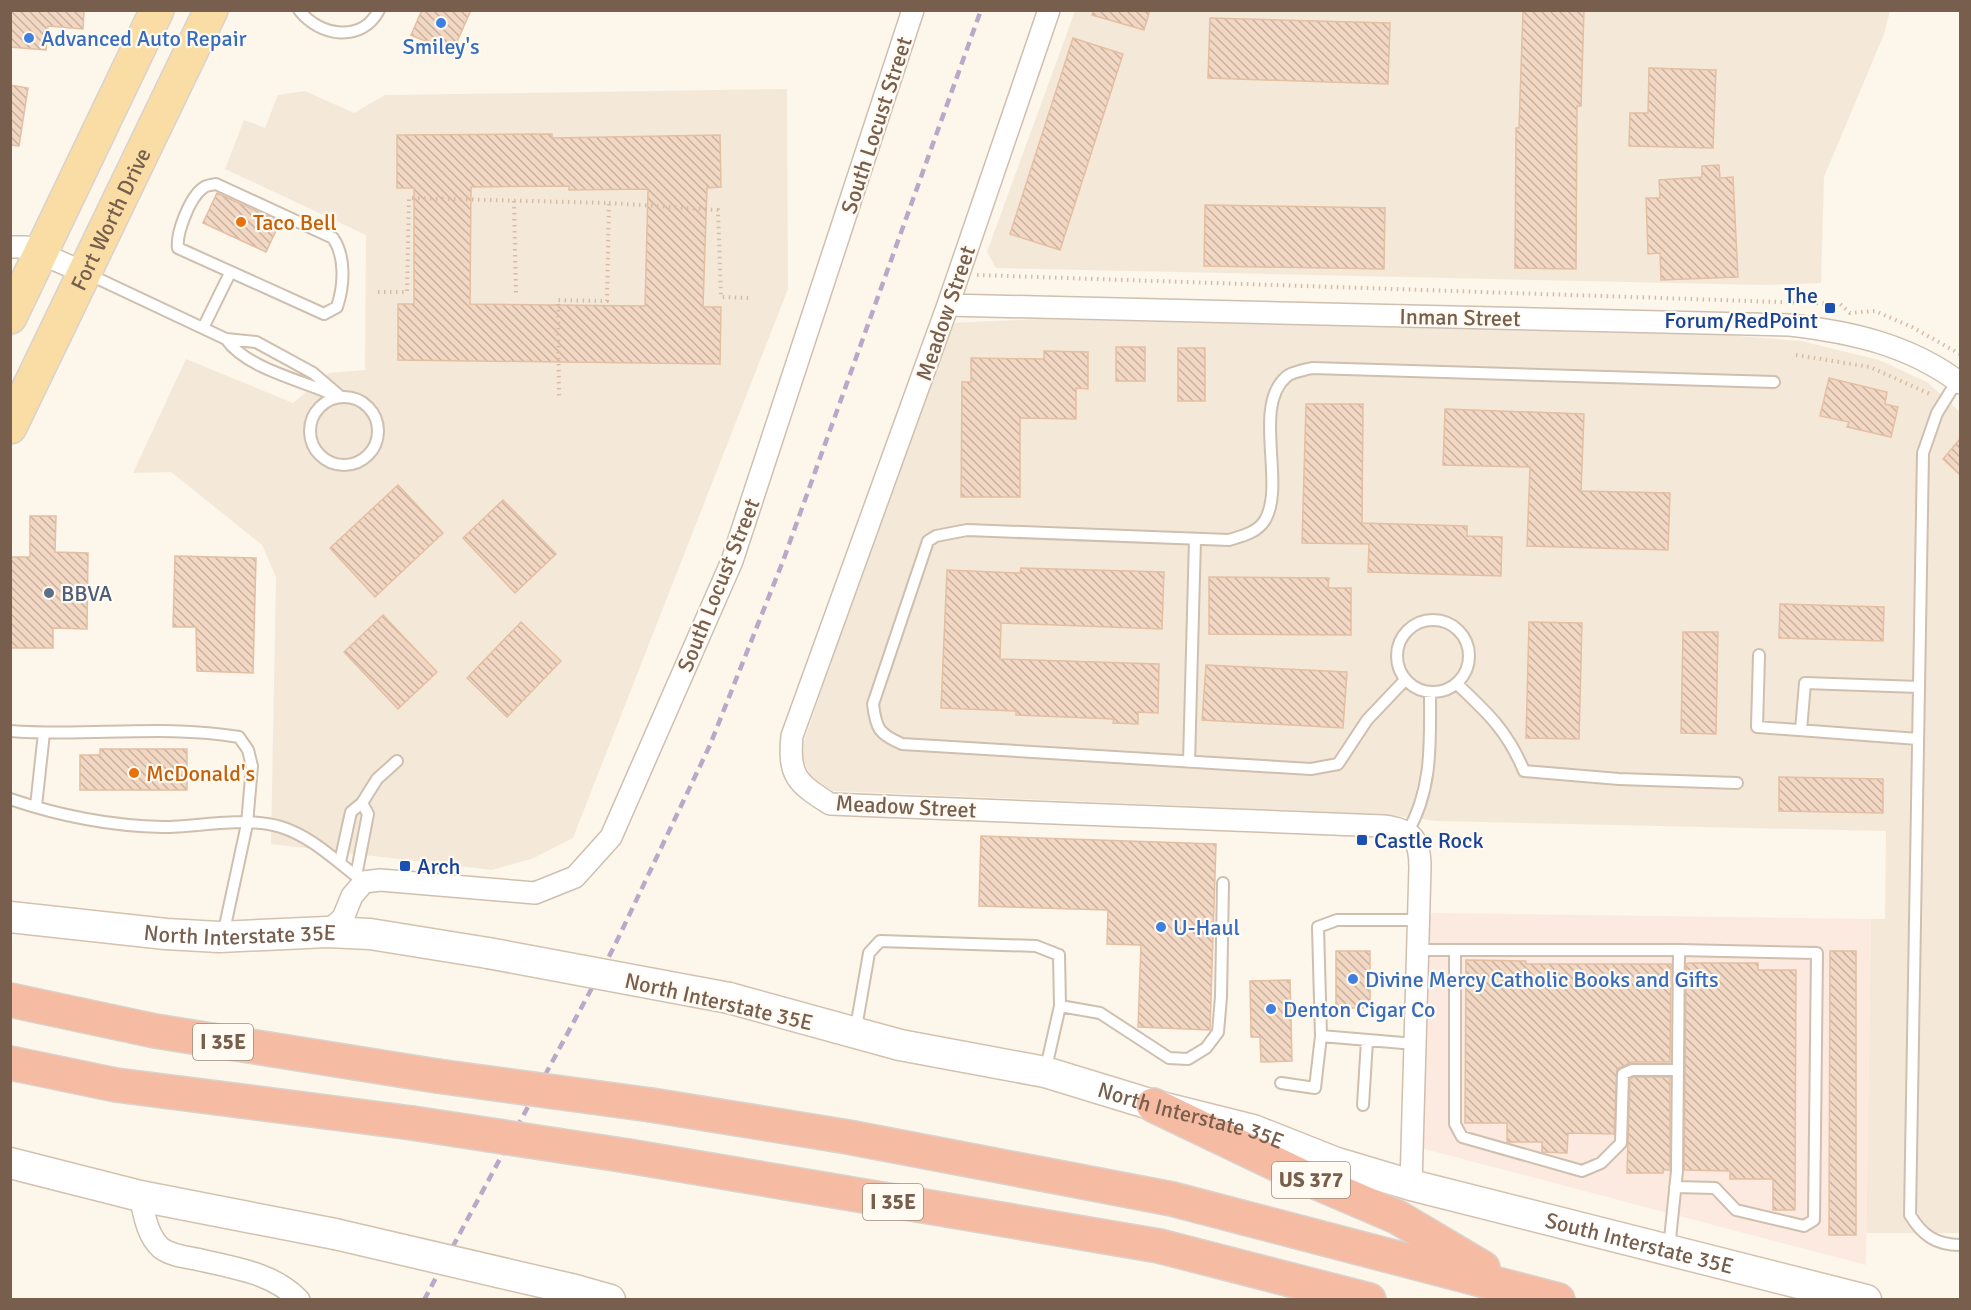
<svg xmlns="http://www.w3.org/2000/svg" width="1971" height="1310" font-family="Signika,sans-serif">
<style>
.residential{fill:#f4e9d9}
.commercial{fill:#fce9df}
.building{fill:url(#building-back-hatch);stroke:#e4bfa3;stroke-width:1.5;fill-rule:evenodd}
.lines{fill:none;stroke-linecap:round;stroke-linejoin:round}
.service-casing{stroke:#cfbfaf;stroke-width:14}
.minor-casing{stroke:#cfbfaf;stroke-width:24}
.secondary-casing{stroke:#d5c1af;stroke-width:33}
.primary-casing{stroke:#d9d2cd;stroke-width:36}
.motorway-casing{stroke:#d9d2cd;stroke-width:36}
.path{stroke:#d7bba5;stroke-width:4;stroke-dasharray:1.5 4.5;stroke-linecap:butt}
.service{stroke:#fff;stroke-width:10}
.minor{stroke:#fff;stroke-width:21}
.secondary{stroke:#fff;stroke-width:30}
.primary{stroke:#f9dda5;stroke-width:33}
.motorway{stroke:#f5bca3;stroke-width:33}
.rail{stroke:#baa8c8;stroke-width:4.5;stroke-dasharray:9 6;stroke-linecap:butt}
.secondary-bridge-casing{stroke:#d5c1af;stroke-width:33;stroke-linecap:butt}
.motorway-bridge-casing{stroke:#d9d2cd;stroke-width:36;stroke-linecap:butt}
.secondary-bridge{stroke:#fff;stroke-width:30}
.motorway-bridge{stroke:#f5bca3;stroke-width:33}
.shop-dot{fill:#3f7fe0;stroke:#fffaf2;stroke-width:2}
.food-dot{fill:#e8710a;stroke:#fffaf2;stroke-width:2}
.transit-dot{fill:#1a4fb4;stroke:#fffaf2;stroke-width:2}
.service-dot{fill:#5c6f8a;stroke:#fffaf2;stroke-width:2}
.labels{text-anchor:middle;stroke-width:4.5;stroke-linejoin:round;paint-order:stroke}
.shield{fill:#fffaf2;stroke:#a08d7e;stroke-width:1.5}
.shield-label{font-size:21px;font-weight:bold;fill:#785e4d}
.shop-label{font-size:22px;fill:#366cbe;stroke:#fffaf2;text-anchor:start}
.street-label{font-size:22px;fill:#785e4d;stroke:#fffaf2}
.food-label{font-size:22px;fill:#c56008;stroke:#fffaf2;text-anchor:start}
.transit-label{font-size:22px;fill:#164399;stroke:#fffaf2;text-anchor:start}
.service-label{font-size:22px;fill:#4e5e75;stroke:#fffaf2;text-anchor:start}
</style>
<defs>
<pattern id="building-back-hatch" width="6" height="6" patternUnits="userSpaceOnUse" patternTransform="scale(1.5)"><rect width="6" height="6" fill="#f2d7c3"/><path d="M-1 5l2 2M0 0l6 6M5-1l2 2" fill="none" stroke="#c9b2a1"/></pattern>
</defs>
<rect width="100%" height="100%" fill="#fcf6eb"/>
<path class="residential" d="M1075 11H1890L1884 34 1824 177 1821 283 1763 285 996 268 987 252Z
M787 89 788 289 573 838 534 858 492 870 271 844 276 577 262 545 171 472 133 473 186 359 293 403 329 373 365 370 366 235 225 169 244 120 265 128 278 95 305 91 354 113 385 95Z
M1039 319 1726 335 1801 341 1879 360 1927 382 1960 412V1233H1866L1871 919H1885L1886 831 1437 821 1382 814 833 791 811 778 800 753 947 323Z"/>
<path class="commercial" d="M1424 913 1871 919 1866 1265 1421 1148Z"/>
<path class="building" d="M10 10H84L83 29 48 26 46 50 10 47Z
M422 10H471L452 53 411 35Z
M1093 10H1150L1144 30 1092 15Z
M1523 10H1584L1581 106H1577L1576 269 1515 268 1516 128H1519Z
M1210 18 1390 23 1388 84 1208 78Z
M1073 38 1123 54 1060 250 1010 234Z
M1649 68 1716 70 1713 148 1629 146 1630 113H1648Z
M10 85 28 88 19 146 10 145Z
M552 134V138L720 135 721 187 707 188 703 307H721L720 364 398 360V304H414V188H397V135ZM569 186V190L648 189 645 306 470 304 471 187Z
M1719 165 1720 178 1733 177 1738 277 1661 280 1660 253 1648 254 1646 198H1660L1659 180 1702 177V166Z
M217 193 280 222 266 252 203 223Z
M1205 205 1385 208 1384 269 1204 266Z
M1116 347H1145V381H1116Z
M1178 348H1205V401H1178Z
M1044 351 1088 352V389L1076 388V419L1020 418V497H961L962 382H971V358L1044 359Z
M1829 378 1887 392 1885 404 1898 407 1891 437 1847 427 1849 422 1820 416Z
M1306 404H1363L1362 523 1467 526V536L1502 537 1501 576 1368 572 1369 544 1302 543Z
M1445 409 1584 414 1581 491 1670 493 1668 550 1527 546 1530 467 1443 465Z
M1960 439V475L1943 459Z
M398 485 443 533 375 597 330 548Z
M503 500 556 554 515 593 463 538Z
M30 516H56L55 552 88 553 87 629 53 628V648H10V557H30Z
M175 556 256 558 253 673 197 671 196 627H173Z
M1021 568 1164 572 1162 629 1001 623 1000 659 1159 664 1158 713 1138 712V724L1113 723 1114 719 1016 715V711L941 708 947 570 1020 573Z
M1209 577 1329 578 1328 588H1351V635L1209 634Z
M1780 604 1884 607 1883 641 1779 638Z
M383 615 437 672 398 709 344 652Z
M521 622 561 661 507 717 467 678Z
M1529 622 1582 623 1579 739 1526 738Z
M1683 632H1718L1716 734 1681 733Z
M1206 665 1347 672 1343 728 1202 720Z
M100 749H187V790H80V755H100Z
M1779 777 1883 779V813L1779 811Z
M981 836 1216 844 1210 1030 1138 1027 1141 945 1107 944 1108 910 979 906Z
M1336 951H1370V1008H1336Z
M1830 951H1856V1235H1829Z
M1466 960 1526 961V964H1671L1670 1062H1632L1617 1069 1614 1134 1568 1133 1567 1153 1542 1152V1142H1507V1123H1465Z
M1689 963H1758V970H1796L1795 1210H1773V1179H1730V1171L1684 1170 1686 964Z
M1290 980 1292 1061 1261 1062 1260 1037H1251L1250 981Z
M1634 1077H1670V1170H1663V1173H1627L1630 1079Z"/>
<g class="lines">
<g class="service-casing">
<path id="service" d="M299 10C320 37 362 43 379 10
M216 184 333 238C346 257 344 286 337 307L324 314 178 248C176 233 190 197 203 188 206 185 211 185 216 184Z
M88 274 226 339 256 342 313 373 341 397
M203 328 230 273
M226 339C246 368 300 380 332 394
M1957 381 1937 413 1923 453 1910 1215C1922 1235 1936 1245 1960 1245
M310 431a34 34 0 1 1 68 0a34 34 0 1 1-68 0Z
M1397 656a36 36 0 1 1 72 0a36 36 0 1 1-72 0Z
M1759 655 1757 727 1918 739
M1405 680 1367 720 1338 764 1311 769 902 744C879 734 876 729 873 704L928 541 936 536 967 530 1229 540C1242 536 1257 533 1265 520 1286 484 1252 407 1286 377 1291 372 1304 370 1312 368L1774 382
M1457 684C1488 713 1508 732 1524 771L1619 779 1737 783
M1801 730 1805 683 1919 687
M10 731C86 737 164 724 239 737L248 750 252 766 247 824 225 926 221 933
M1189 762 1195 539
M10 799C60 816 111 826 163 827 198 827 248 816 281 827 313 837 338 863 364 882
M362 803 377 779 397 761
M36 806 44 733
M1407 833C1433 789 1430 742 1430 693
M340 862 351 812 362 803 368 814 356 876
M1418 950H1679L1677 1171 1669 1249
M1455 950V1124L1462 1137 1582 1171 1601 1163 1621 1143 1623 1074 1632 1070H1678
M1060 1006 1100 1013 1169 1058 1188 1059 1206 1048 1218 1032 1221 997 1223 883
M853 1030 857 1022 869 953 880 941 1036 946 1059 955 1060 1006 1045 1072
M1415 1044 1321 1036 1318 927 1337 920H1418
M1281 1083 1315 1088 1321 1036
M1363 1105 1367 1041
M1675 1187 1715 1188 1736 1210 1804 1226 1814 1220 1817 953 1679 950"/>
</g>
<g class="minor-casing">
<path id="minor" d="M1049 10 948 305 792 736C788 776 797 783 830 804L1383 826C1412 829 1420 839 1420 867L1411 1185
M10 247H26L85 273
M948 305 1790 325C1851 332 1910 345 1960 383
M327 932 343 918 352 896 364 882 380 880 535 893 575 877 611 837 732 561 913 10
M140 1196C144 1213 147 1236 161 1248 170 1255 185 1257 196 1259 233 1268 272 1272 299 1300"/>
</g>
<g class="secondary-casing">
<g id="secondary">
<path id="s1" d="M10 917 166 934 219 937 327 932 370 934 488 953"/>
<path id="s2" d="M729 998 900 1045 1045 1072 1153 1105 1253 1130 1334 1162 1411 1185 1866 1300"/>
<path d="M10 1163 140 1196 335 1234"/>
<path d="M571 1289 610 1300"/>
</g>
</g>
<g class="primary-casing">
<g id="primary">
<path d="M10 317 157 10"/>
<path id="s3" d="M10 427 211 10"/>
</g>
</g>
<g class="motorway-casing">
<path id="motorway" d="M10 1000 155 1031 437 1076
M10 1063 116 1085 412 1123
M651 1105 848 1137 1172 1199 1558 1300
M1153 1105 1299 1175 1397 1217 1483 1268
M628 1156 1159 1246 1369 1300"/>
</g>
<path class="path" d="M514 201 516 297
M609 203 718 210 721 297 749 298
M977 275 1840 304 1850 313 1875 311 1912 327 1960 354
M378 292H407L409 198 609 203 607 301 558 300 559 396
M1796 355 1870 367 1932 395"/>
<use href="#service" class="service"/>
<use href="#minor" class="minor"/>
<use href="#secondary" class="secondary"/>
<use href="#primary" class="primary"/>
<use href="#motorway" class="motorway"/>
<path class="rail" d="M424 1300 614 947 710 745 783 561 981 10"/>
<g class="secondary-bridge-casing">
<path id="secondary-bridge" d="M488 953 729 998
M335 1234 571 1289"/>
</g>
<g class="motorway-bridge-casing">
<path id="motorway-bridge" d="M437 1076 651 1105
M412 1123 628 1156"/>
</g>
<use href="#secondary-bridge" class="secondary-bridge"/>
<use href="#motorway-bridge" class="motorway-bridge"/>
</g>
<g class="shop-dot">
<circle cx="441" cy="23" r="6"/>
<circle cx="29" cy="38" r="6"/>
<circle cx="1161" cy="927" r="6"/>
<circle cx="1353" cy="979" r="6"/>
<circle cx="1271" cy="1009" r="6"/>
</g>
<g class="food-dot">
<circle cx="241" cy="222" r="6"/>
<circle cx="134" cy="773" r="6"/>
</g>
<g class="transit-dot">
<rect x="1824" y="302" width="12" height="12" rx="3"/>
<rect x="1356" y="834" width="12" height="12" rx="3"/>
<rect x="399" y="860" width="12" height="12" rx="3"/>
</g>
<circle class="service-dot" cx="49" cy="593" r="6"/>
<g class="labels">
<g class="shield">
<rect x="193" y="1024" width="60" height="36" rx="4.5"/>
<rect x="1272" y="1162" width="78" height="36" rx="4.5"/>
<rect x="863" y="1184" width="60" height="36" rx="4.5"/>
</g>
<g class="shield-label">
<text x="223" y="1049">I 35E</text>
<text x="1311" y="1187">US 377</text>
<text x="893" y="1209">I 35E</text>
</g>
<g class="shop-label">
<text x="41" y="46">Advanced Auto Repair</text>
<text x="441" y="54" text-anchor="middle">Smiley's</text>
<text x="1173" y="935">U-Haul</text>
<text x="1365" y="987">Divine Mercy Catholic Books and Gifts</text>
<text x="1283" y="1017">Denton Cigar Co</text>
</g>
<g class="street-label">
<text transform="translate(876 125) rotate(-72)" y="8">South Locust Street</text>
<text dy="8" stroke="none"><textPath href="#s3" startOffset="231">Fort Worth Drive</textPath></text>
<text transform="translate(945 313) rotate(-71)" y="8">Meadow Street</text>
<text transform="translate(1460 317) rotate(1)" y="8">Inman Street</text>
<text transform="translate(718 585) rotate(-68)" y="8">South Locust Street</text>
<text transform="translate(906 806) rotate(3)" y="8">Meadow Street</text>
<text dy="8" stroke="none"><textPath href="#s1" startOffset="231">North Interstate 35E</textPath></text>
<text transform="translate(719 1001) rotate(13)" y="8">North Interstate 35E</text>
<text dy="8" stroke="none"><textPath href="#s2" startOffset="477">North Interstate 35E</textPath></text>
<text dy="8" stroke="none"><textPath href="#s2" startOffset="944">South Interstate 35E</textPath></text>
</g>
<g class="food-label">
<text x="253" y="230">Taco Bell</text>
<text x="146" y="781">McDonald's</text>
</g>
<g class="transit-label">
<text x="1818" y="303" text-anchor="end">The<tspan x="1818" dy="25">Forum/RedPoint</tspan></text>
<text x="1374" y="848">Castle Rock</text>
<text x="417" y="874">Arch</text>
</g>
<g class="service-label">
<text x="61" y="601">BBVA</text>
</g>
</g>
<rect width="1971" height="1310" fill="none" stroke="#785e4d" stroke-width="24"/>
</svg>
